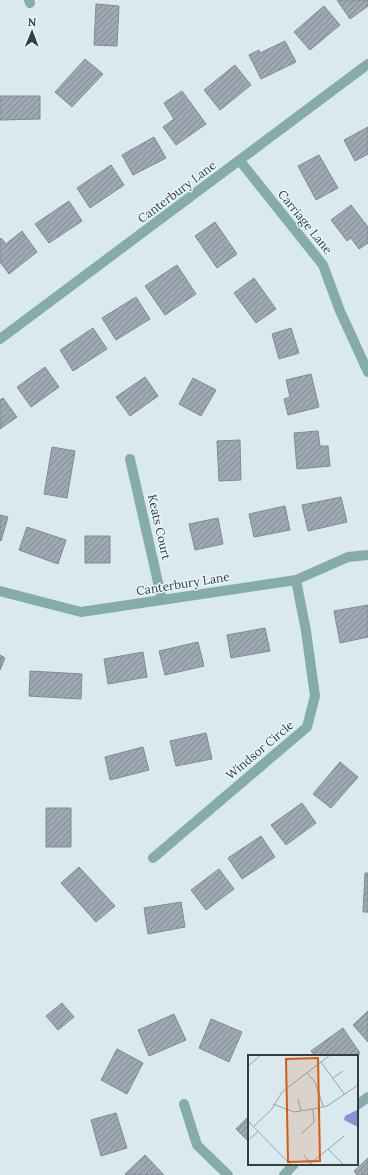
<svg xmlns="http://www.w3.org/2000/svg" width="368" height="1175" font-family="Lora,serif">
<style>
.building{fill:url(#building-hatch);stroke:#808b94}
.lines{fill:none;stroke-linecap:round;stroke-linejoin:round}
.street{stroke:#85acab;stroke-width:10}
.labels{text-anchor:middle;stroke-width:3;stroke-linejoin:round;paint-order:stroke}
.street-label{font-size:12px;fill:#373e40;stroke:#e6f6fc}
.inset-road{fill:none;stroke:#98a5a8;stroke-width:1}
.view{fill:#df580f;fill-opacity:0.15;stroke:#df580f;stroke-width:2}
.inset-edge{fill:none;stroke:#373e40;stroke-width:2}
</style>
<defs>
<pattern id="building-hatch" width="6" height="6" patternUnits="userSpaceOnUse"><rect width="6" height="6" fill="#9da8b2"/><path d="M-1 1l2-2M0 6l6-6M5 7l2-2" fill="none" stroke="#818a92"/></pattern>
</defs>
<rect width="100%" height="100%" fill="#d9e9ee"/>
<path class="building" d="M337 0H368V6L350 19Z
M96 4 119 6 117 46 94 45Z
M324 6 340 25 310 50 294 32Z
M285 41 296 62 261 79 249 55 259 50 260 53Z
M85 59 103 74 72 107 55 92Z
M235 65 251 85 220 110 204 90Z
M182 91 206 124 176 145 163 127 174 119 164 103Z
M0 96H40V119L0 120Z
M368 127V154L355 161 344 140Z
M154 137 166 158 133 175 122 155Z
M319 155 338 188 316 200 298 166Z
M111 165 124 185 90 208 77 188Z
M69 201 82 221 49 243 35 224Z
M351 205 368 227V243L359 249 351 238 347 241 331 220Z
M215 222 237 254 217 268 195 236Z
M22 231 37 252 9 274 0 262V239L1 238 6 244Z
M177 265 196 294 165 315 145 286Z
M254 278 276 309 256 323 234 293Z
M136 297 150 319 116 340 102 318Z
M93 328 107 349 73 371 60 350Z
M291 328 299 353 279 359 272 334Z
M45 367 59 387 31 407 17 387Z
M311 374 319 407 288 415 284 399 290 397 286 380Z
M145 377 158 396 130 416 116 397Z
M193 378 216 390 201 416 179 404Z
M3 398 17 417 0 429V400Z
M318 431 320 446H328L330 466 297 469 294 433Z
M240 440 241 480 219 481 217 441Z
M52 447 75 451 67 498 44 494Z
M341 497 347 522 308 531 302 505Z
M285 506 290 530 254 537 249 514Z
M0 515 8 517 1 541 0 540Z
M218 518 223 544 195 550 189 524Z
M27 527 66 540 58 564 19 550Z
M85 536H110V563H85Z
M368 605V637L340 643 334 611Z
M265 628 270 651 231 658 227 635Z
M198 642 204 666 165 675 159 651Z
M143 652 147 677 108 684 104 659Z
M0 655 5 658 0 670Z
M30 671 82 674 81 699 29 696Z
M206 733 212 759 176 766 170 741Z
M143 747 149 770 110 780 105 757Z
M340 762 358 777 331 808 313 794Z
M302 803 316 823 286 845 271 825Z
M46 808H71V847H46Z
M261 836 275 857 242 879 228 858Z
M79 867 115 906 96 922 61 883Z
M219 869 234 889 206 910 191 890Z
M365 873H368V912H363Z
M181 902 185 927 148 934 144 908Z
M62 1003 74 1017 58 1030 46 1016Z
M368 1011V1042L353 1025Z
M174 1014 186 1040 149 1056 138 1030Z
M211 1019 242 1032 229 1062 199 1048Z
M343 1028 360 1053 355 1056H315L311 1051Z
M117 1049 143 1063 127 1094 101 1080Z
M116 1113 127 1148 101 1156 91 1120Z
M249 1116V1142L236 1129Z
M145 1155 164 1175H126L125 1174Z
M368 1158V1175H357L354 1171Z"/>
<g class="lines">
<path class="street" d="M29 0 30 3
M240 161 323 265 340 311 368 372
M0 339 368 64
M130 459 162 600
M0 591 81 612 296 580 348 557 368 555
M153 858 307 727 315 696 306 631 296 580
M184 1104 197 1145 228 1175
M357 1105 368 1097
M284 1175 294 1164"/>
</g>
<g class="labels">
<g class="street-label">
<text transform="translate(177 192) rotate(-37)" y="4">Canterbury Lane</text>
<text transform="translate(305 222) rotate(51)" y="4">Carriage Lane</text>
<text transform="translate(159 527) rotate(77)" y="4">Keats Court</text>
<text transform="translate(183 584) rotate(-9)" y="4">Canterbury Lane</text>
<text transform="translate(260 750) rotate(-40)" y="4">Windsor Circle</text>
</g>
</g>
<g transform="translate(248 1055)">
<rect width="110" height="110" fill="#d9e9ee"/>
<path d="M109 55 110 56V72L96 65 97 61Z" fill="#8196d3"/>
<path class="inset-road" d="M73 7 97 40M0 11 13 0M59 18 67 27 75 51M85 23 95 16M50 44 53 56M25 49 46 57 65 54 79 51 110 30M0 66 43 110M5 72 24 54 34 37 82 0M53 79 66 67 65 54M0 85 10 77M80 94 96 110M56 100 63 110M62 109 96 81"/>
<path class="view" d="M70 3 72 106 40 107 38 4Z"/>
<rect width="110" height="110" class="inset-edge"/>
</g>
<g transform="translate(32 32) rotate(1)" stroke="#e6f6fc" stroke-width="3" paint-order="stroke">
<path d="M0-3L7 15L0 10L-7 15Z" fill="#373e40"/>
<text y="-6" font-size="11" font-weight="bold" text-anchor="middle" fill="#373e40">N</text>
</g>
</svg>
